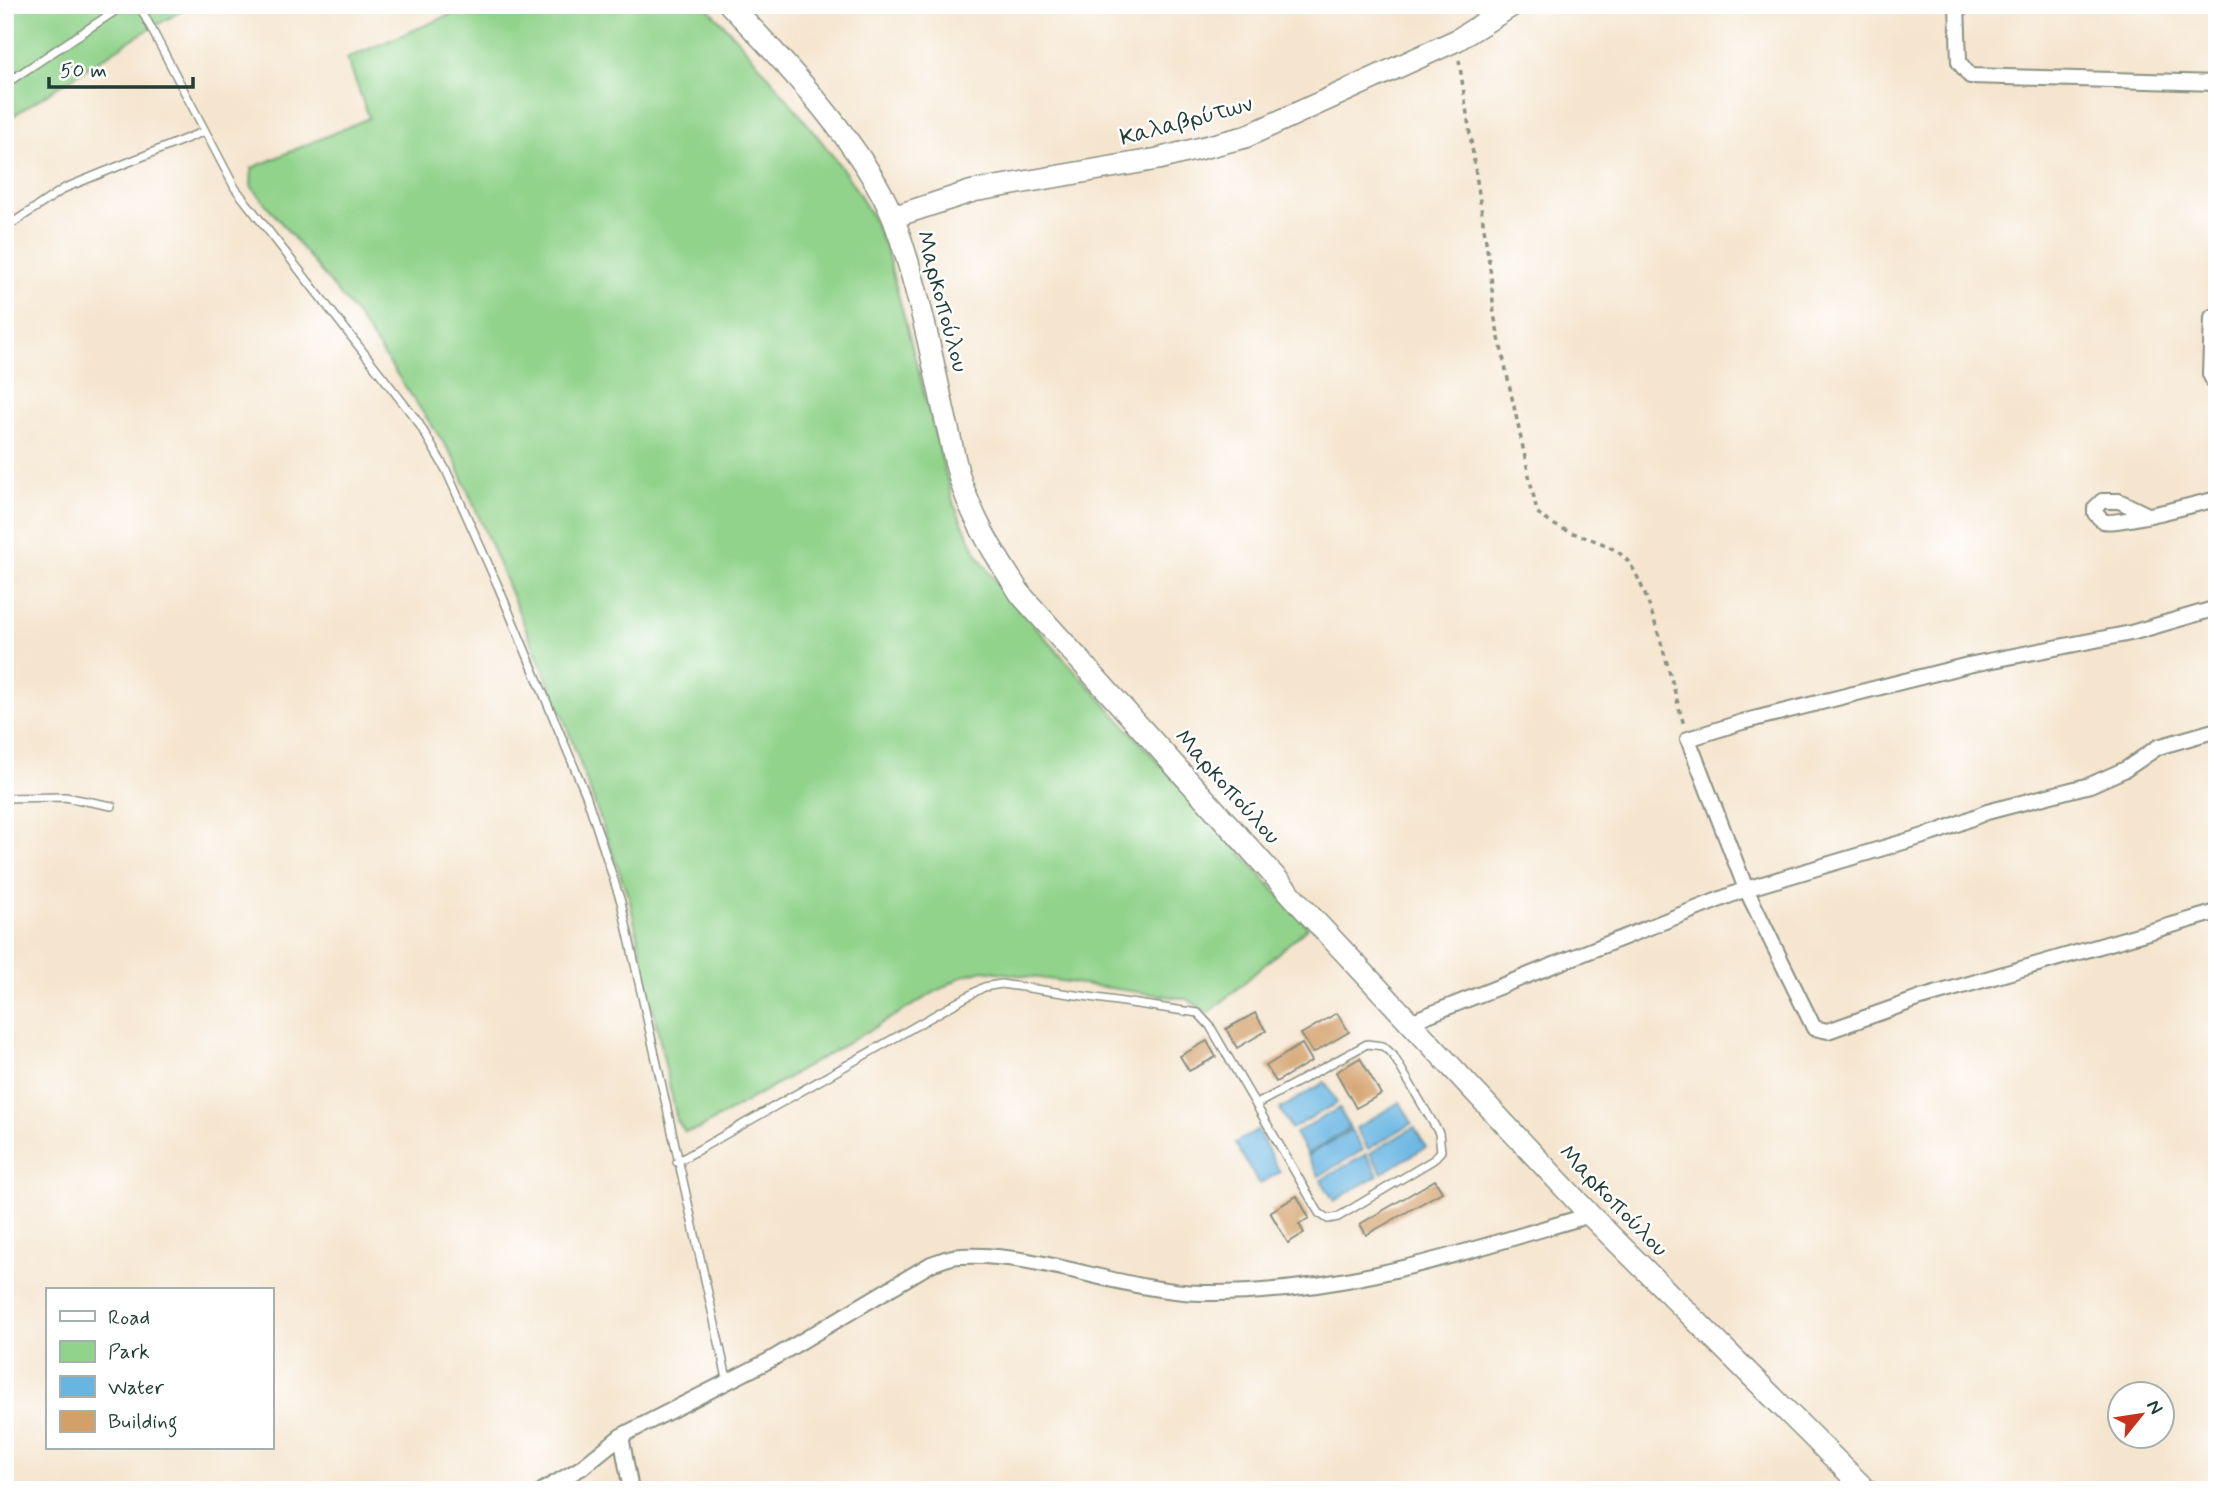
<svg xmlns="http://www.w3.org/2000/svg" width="2222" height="1495" font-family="Mynerve,sans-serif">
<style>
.green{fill:#91d38b;stroke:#588860;stroke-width:2}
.water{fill:#68b5e2;stroke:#44798b;stroke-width:2}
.building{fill:#d3a06a}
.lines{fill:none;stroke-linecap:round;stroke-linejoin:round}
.lane-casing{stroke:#8a9182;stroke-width:10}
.street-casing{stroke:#8a9182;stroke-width:18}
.secondary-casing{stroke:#8a9182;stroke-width:24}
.path{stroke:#8a9182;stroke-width:3.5;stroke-dasharray:5 5;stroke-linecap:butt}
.lane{stroke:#fff;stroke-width:7}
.street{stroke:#fff;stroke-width:14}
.secondary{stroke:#fff;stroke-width:21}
.labels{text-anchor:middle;stroke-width:5;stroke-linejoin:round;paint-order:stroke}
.street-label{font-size:24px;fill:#1f3d34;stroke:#fff}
</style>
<rect width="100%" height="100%" fill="#fff"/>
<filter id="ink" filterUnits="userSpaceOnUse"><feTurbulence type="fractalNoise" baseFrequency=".0143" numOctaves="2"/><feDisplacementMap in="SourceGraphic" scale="14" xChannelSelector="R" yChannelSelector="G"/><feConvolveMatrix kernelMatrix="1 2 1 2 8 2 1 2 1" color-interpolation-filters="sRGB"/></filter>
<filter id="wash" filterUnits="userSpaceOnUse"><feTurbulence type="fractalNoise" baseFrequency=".00686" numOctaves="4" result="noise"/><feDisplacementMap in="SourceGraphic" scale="28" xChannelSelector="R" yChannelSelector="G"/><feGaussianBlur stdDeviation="1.57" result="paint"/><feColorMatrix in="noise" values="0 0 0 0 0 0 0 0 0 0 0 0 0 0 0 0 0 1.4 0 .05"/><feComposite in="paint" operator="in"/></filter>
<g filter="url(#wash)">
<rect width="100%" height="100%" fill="#f5e5cf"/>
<path class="green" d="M5 5H192L134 38 5 121Z
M474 5H705C737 37 765 71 793 106 832 154 864 191 886 249L954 505 977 554 1000 588 1308 927 1209 1013 1187 999 983 970 963 976 699 1129 685 1132 677 1120 630 901 564 719 454 458 355 313 251 186 252 168 369 118 347 58Z"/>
<path class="water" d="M1325 1082 1337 1103 1291 1129 1280 1109Z
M1400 1102 1412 1123 1368 1149 1356 1128Z
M1339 1108 1350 1128 1307 1154 1295 1133Z
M1414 1127 1426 1147 1382 1173 1370 1153Z
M1257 1130 1280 1172 1259 1184 1235 1143Z
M1351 1130 1363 1150 1319 1176 1307 1156Z
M1366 1154 1378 1175 1334 1201 1321 1180Z"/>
<g id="blocks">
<path class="building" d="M1255 1013 1266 1031 1237 1048 1226 1029Z
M1337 1013 1349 1032 1313 1053 1301 1034Z
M1207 1041 1216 1057 1189 1071 1180 1056Z
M1302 1044 1312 1061 1276 1082 1266 1066Z
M1360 1058 1381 1094 1356 1108 1336 1072Z
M1435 1180 1442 1192 1366 1235 1360 1224Z
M1297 1196 1309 1218 1299 1224 1304 1233 1288 1243 1270 1212Z"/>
</g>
</g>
<g filter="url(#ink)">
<use href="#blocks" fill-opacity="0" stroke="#8a9182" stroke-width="2"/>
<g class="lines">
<g class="lane-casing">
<path id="lane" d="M139 5 235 188 418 422 446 470 498 586 586 795 621 902 728 1383
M5 84 124 5
M5 228 65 188 205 131
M5 798 65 797 112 806
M677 1162 984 987 1001 984 1198 1013 1210 1026 1319 1213 1328 1219 1338 1217 1433 1160 1441 1151 1439 1133 1393 1055 1383 1046 1367 1044 1257 1104"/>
</g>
<g class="street-casing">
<path id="street" d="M1957 5 1959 62 1970 76 2217 83
M2212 317 2210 374 2217 388
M2148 515 2119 501H2102L2095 508V513C2096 515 2102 520 2103 521 2114 526 2200 503 2217 499
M2217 608 2131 633 1968 665 1742 722 1688 739 1746 889 1814 1028 1828 1031 1921 998 2217 912
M1410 1022 1746 889 1937 832 1987 812 2090 785 2126 769 2158 747 2217 730
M621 1436 631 1490
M543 1490 581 1468 621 1436 770 1360 931 1264C940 1261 951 1256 961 1256 1040 1252 1120 1291 1202 1293 1340 1295 1460 1253 1590 1215"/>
</g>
<g class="secondary-casing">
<path id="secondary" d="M730 5C783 60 867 150 894 220 918 285 931 354 946 421 952 443 955 467 963 488 977 527 999 561 1021 595L1305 910 1590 1215 1866 1490
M893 217 973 191 1158 159 1245 137 1457 40 1513 5"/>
</g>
<path class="path" d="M1459 60 1491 275 1494 315 1537 512C1563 538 1603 535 1626 559 1649 583 1673 689 1684 725"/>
<use href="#lane" class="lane"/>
<use href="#street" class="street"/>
<use href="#secondary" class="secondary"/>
</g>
</g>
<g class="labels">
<g class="street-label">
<text transform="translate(1186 120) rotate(-15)" y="8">Καλαβρύτων</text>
<text transform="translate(943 301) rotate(75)" y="8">Μαρκοπούλου</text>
<text transform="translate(1228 786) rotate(48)" y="8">Μαρκοπούλου</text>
<text transform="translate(1614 1200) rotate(46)" y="8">Μαρκοπούλου</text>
</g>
</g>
<rect width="2222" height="1495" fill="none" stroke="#fff" stroke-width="28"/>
<rect x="46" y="1288" width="228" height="161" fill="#ffffff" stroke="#a5b1ae" stroke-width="2"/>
<rect x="60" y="1311" width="35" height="10" fill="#ffffff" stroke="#a5b1ae" stroke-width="2"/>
<text x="108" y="1324" font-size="21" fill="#1f3d34">Road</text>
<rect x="60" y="1341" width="35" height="21" fill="#91d38b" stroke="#a5b1ae" stroke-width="2"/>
<text x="108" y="1358" font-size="21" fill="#1f3d34">Park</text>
<rect x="60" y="1376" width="35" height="21" fill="#68b5e2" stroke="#a5b1ae" stroke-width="2"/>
<text x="108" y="1394" font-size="21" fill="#1f3d34">Water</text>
<rect x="60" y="1411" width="35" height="21" fill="#d3a06a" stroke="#a5b1ae" stroke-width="2"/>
<text x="108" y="1428" font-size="21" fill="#1f3d34">Building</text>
<g transform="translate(2141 1415) rotate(60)"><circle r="33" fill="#ffffff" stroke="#a5b1ae" stroke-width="2"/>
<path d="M0-5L12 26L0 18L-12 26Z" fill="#c8321e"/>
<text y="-10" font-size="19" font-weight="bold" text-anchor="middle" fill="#1f3d34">N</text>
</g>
<path d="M49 77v10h144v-10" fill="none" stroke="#1f3d34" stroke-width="3.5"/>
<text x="60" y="77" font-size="21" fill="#1f3d34" stroke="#ffffff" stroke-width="5" paint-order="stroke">50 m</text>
</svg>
